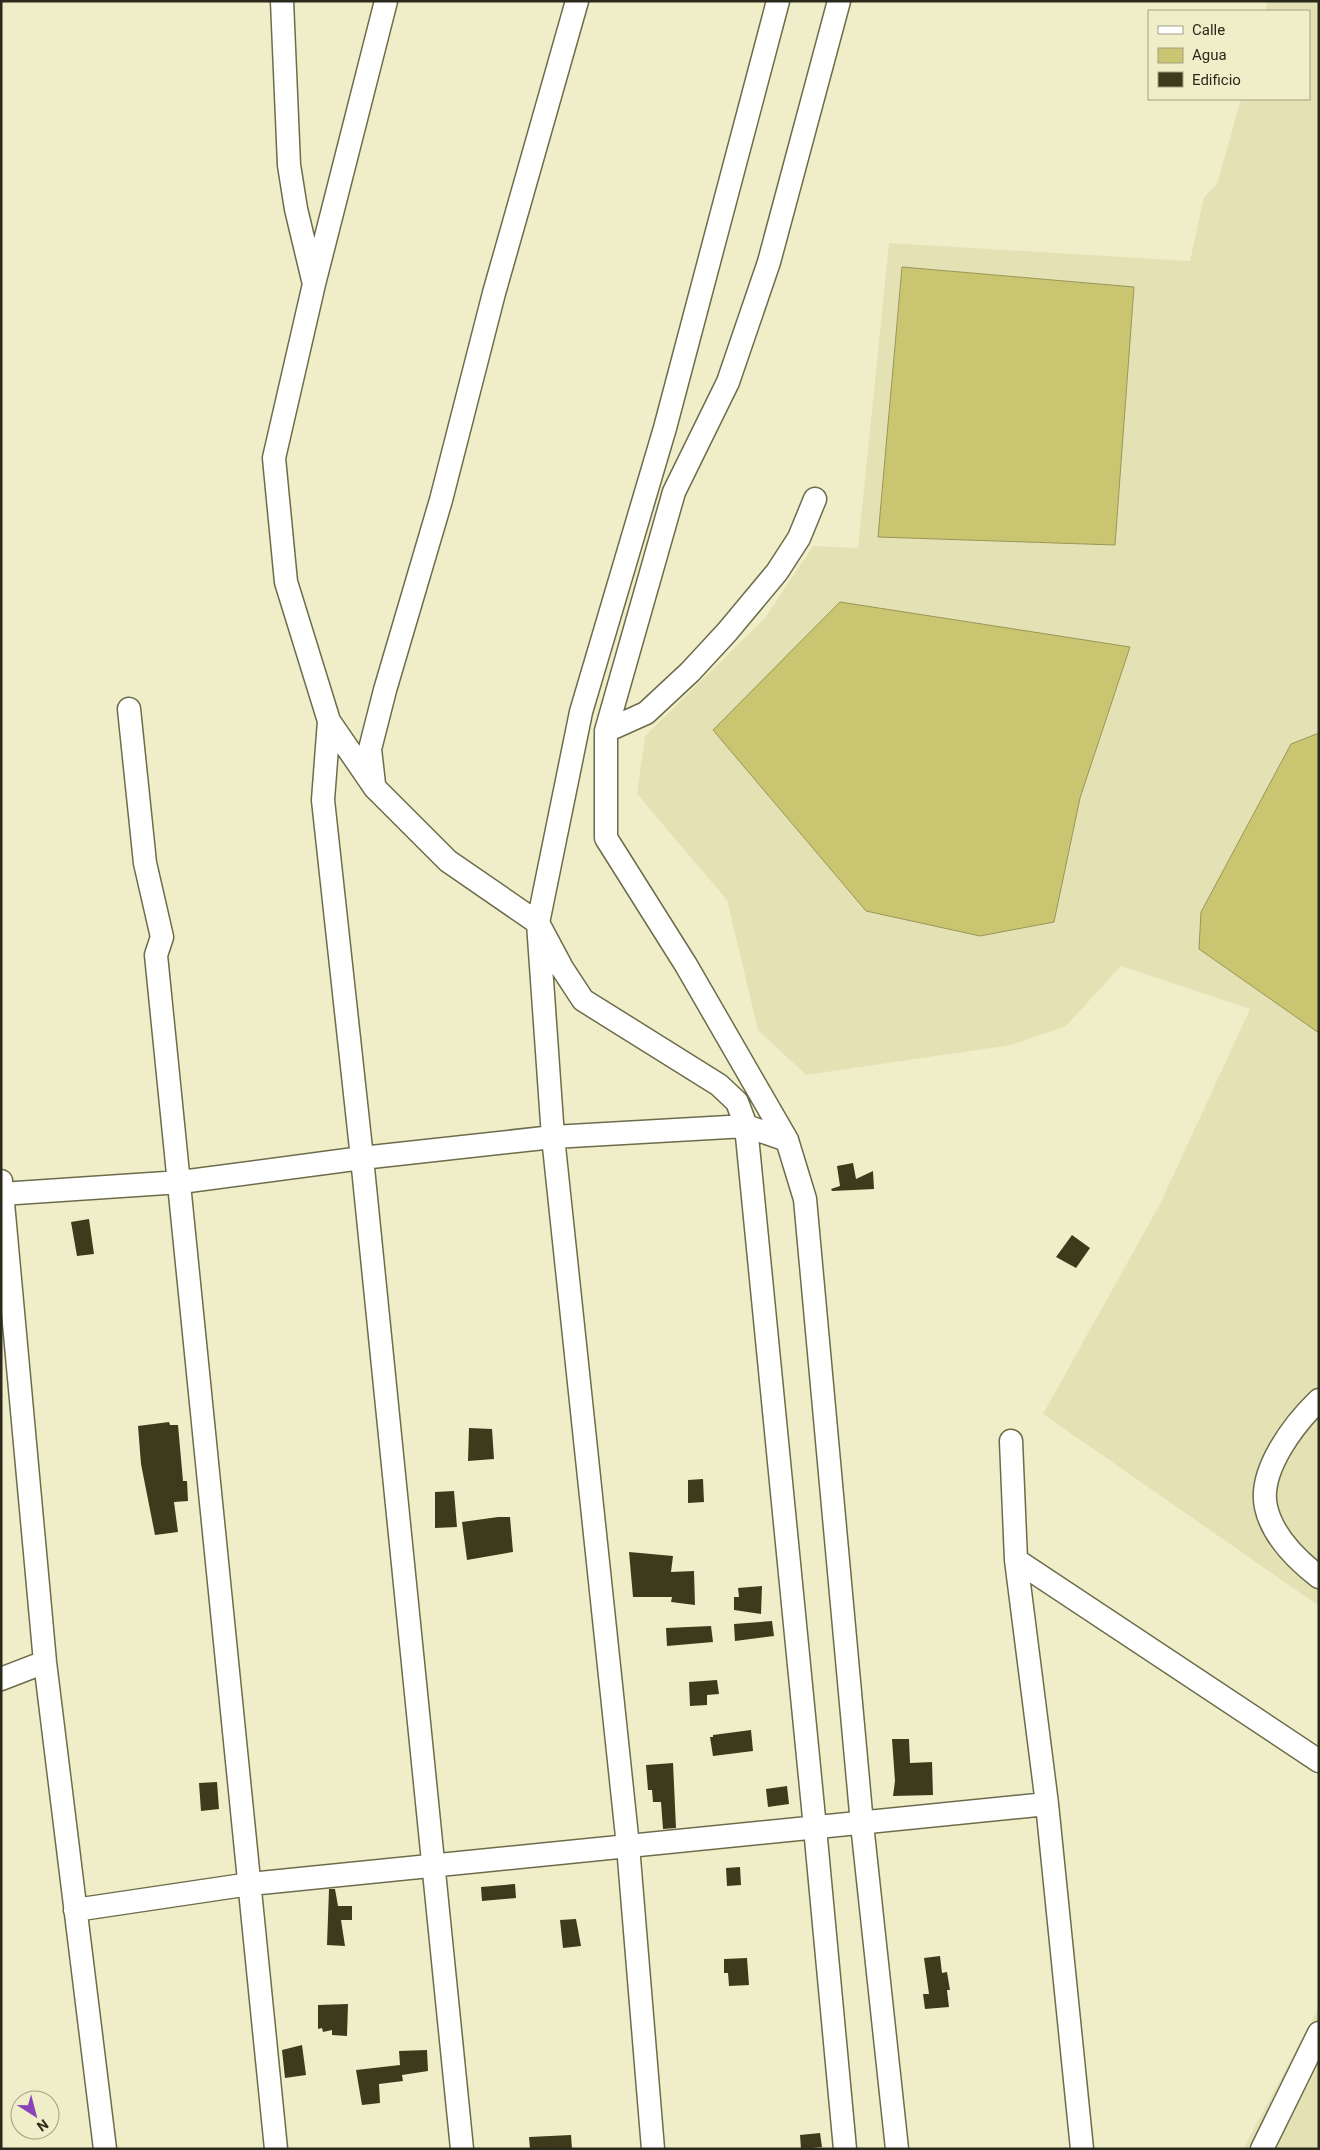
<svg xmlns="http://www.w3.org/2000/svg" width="1320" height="2150" font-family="Roboto,sans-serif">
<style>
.built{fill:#e4e2b5}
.water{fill:#cac571;stroke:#9a9657}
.building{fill:#3d3b1b}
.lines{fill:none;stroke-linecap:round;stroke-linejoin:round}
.minor-casing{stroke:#6d6c4a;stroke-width:25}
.minor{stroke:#fff;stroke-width:22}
</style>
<rect width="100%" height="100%" fill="#f0eec9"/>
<path class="built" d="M1268 1H1319V1606L1043 1414 1160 1204 1250 1009 1121 966 1066 1026 1011 1045 806 1075 758 1030 727 900 637 794 645 736 765 618 813 546 858 548 889 243 1190 261 1204 197 1217 184 1241 99H1309V11H1265Z
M1319 2007V2149H1243Z"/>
<path class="water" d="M902 267 1134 287 1115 545 878 537Z
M840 602 1130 647 1080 798 1054 922 980 936 866 911 713 730Z
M1319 733V1033L1199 949 1201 912 1291 744Z"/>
<path class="building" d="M853 1163 856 1179 873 1171 874 1189 832 1191 831 1189 840 1186 837 1166Z
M89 1219 94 1254 77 1256 71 1222Z
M1072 1235 1090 1248 1076 1268 1056 1257Z
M169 1422 170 1425H178L183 1481H187L188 1501 174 1502 178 1532 155 1535 141 1464 138 1426Z
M469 1428 492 1429 494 1459 468 1461Z
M703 1479 704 1502 688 1503V1480Z
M454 1491 457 1527 435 1528V1492Z
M498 1517H510L513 1552 467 1560 462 1522Z
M629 1552 673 1556 671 1572 694 1571 695 1605 671 1602 672 1597H633Z
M762 1586 761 1614 734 1610V1597H739L738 1588Z
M772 1621 774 1636 735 1641 734 1624Z
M711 1626 713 1642 667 1646 666 1628Z
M717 1680 719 1694 707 1695V1705L690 1706 689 1682Z
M751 1730 753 1751 713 1756 710 1737H713V1735Z
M892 1739H909L910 1763 932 1762 933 1795 893 1796 895 1781Z
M673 1763 676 1828 663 1829 661 1802H653L652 1790H648L646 1765Z
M217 1782 219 1809 201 1811 199 1783Z
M787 1786 789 1804 768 1807 766 1789Z
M740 1867 741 1885 727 1886 726 1868Z
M515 1884 516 1898 482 1901 481 1887Z
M329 1889H335L338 1906H352V1920H341L345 1946 327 1945Z
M576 1919 581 1946 563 1948 560 1920Z
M940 1956 942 1973 947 1972 950 1990H947L949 2007 925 2009 923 1994H929L924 1958Z
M747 1958 749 1985 729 1986 728 1973H724V1959Z
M348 2004 347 2036 332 2035V2030L323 2032 322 2028 318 2029V2005Z
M302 2045 306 2075 285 2078 282 2050Z
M427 2050 428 2071 402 2075 403 2081 379 2084 380 2103 362 2105 356 2070 400 2065 399 2051Z
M820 2133 822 2147 801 2149 800 2135Z
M571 2135 572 2149H530L529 2137Z"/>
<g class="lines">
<g class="minor-casing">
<path id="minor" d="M282 1 289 165 296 209 313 280
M386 1 314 284 274 458 286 582 329 721 375 788 448 861 538 923 562 968 583 1000 719 1085 737 1102 746 1126 815 1828 845 2149
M839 1 769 262 728 382 674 492 606 731V838L686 965 787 1140 805 1199 862 1824 897 2149
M129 709 145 863 162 937 156 955 276 2149
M329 721 323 800 362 1158 462 2149
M606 731 646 713 690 672 727 632 777 572 799 538 815 499
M374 784 370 749 385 690 441 500 494 293 577 1
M1 1181 45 1662 105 2149
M1 1194 181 1182 362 1158 553 1137 746 1126 787 1140
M1319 1400C1294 1424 1258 1471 1266 1507 1272 1535 1297 1560 1319 1577
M1011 1441 1016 1560 1047 1804 1082 2149
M1016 1560 1319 1761
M1 1679 45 1662
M75 1910 250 1884 1047 1804
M653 2149 628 1846 553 1137 538 923 581 712 665 428 778 1
M1262 2149 1319 2033"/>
</g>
<use href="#minor" class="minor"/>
</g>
<rect width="1320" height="2150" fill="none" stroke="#2a291b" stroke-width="5"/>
<rect x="1148" y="10" width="162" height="90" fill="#f0eec9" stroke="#a19f83"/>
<rect x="1158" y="26" width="25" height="8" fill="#ffffff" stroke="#a19f83"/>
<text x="1192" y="35" font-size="15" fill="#2a291b">Calle</text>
<rect x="1158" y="48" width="25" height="15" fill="#cac571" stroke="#a19f83"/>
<text x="1192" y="60" font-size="15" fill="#2a291b">Agua</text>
<rect x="1158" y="72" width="25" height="15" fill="#3d3b1b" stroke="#a19f83"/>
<text x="1192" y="85" font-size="15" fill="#2a291b">Edificio</text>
<g transform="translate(35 2115) rotate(144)"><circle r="24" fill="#f0eec9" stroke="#a19f83"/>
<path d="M0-4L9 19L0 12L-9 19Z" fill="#8944b8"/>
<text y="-8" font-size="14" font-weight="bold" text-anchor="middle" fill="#2a291b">N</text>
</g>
</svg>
